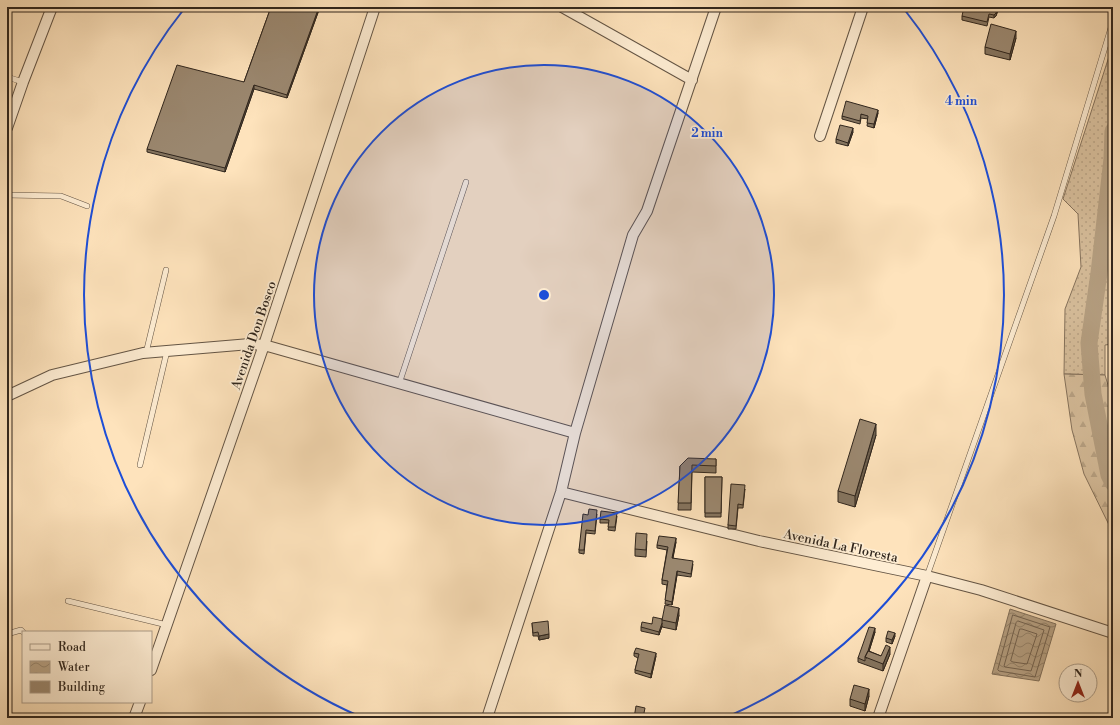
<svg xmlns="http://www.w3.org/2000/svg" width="1120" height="725" font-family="'Libre Bodoni',serif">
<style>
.grass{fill:url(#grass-dots);stroke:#86745f}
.forest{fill:url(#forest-firs);stroke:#86745f}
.water{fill:url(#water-waves);stroke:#82715c}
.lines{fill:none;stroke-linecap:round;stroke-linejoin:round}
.shore{stroke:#746452;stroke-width:1}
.river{stroke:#b8a386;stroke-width:17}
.lane-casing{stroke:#645545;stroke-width:6}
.street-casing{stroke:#645545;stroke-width:12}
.lane{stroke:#feedd3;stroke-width:5}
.street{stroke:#feedd3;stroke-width:10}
.wall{fill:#857560;stroke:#30261d}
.shaded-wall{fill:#6c5f4e;stroke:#30261d}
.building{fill:#9b8870;stroke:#30261d}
.ring{fill:none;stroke:#1d4ed8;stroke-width:2}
.labels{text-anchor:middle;stroke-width:3.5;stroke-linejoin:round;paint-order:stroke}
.street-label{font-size:13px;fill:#30261d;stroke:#feedd3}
.centre{fill:#1d4ed8;stroke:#feedd3;stroke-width:2}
.ring-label{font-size:12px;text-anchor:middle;font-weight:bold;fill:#1d4ed8;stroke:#feedd3;stroke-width:3.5;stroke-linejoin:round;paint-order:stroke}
</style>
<defs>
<pattern id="grass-dots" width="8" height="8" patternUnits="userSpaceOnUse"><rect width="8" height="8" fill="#dbc3a1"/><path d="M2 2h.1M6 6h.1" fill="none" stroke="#bca78a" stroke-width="1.8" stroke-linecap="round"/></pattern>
<pattern id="forest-firs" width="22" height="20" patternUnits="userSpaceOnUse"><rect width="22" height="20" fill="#dbc3a1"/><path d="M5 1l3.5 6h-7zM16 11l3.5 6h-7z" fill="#bca78a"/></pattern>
<pattern id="water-waves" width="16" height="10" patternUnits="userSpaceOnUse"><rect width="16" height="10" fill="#b8a386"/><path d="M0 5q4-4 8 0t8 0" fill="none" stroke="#96856d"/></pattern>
</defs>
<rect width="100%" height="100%" fill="#fee3bc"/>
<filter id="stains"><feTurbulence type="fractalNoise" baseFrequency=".005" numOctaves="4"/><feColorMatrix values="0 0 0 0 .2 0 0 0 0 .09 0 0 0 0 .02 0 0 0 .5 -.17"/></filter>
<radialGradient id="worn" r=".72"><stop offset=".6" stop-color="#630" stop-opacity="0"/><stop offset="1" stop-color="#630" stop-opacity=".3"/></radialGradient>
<path class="grass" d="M1113 44V344L1105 345V375L1064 374 1065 309 1081 267 1078 214 1063 199Z"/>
<path class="forest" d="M1064 374 1105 375 1113 402V533L1084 474 1072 430Z"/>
<path class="water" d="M1010 609 1056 624 1039 681 992 674Z"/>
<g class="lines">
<path class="shore" d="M1013 615 1050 627 1035 677 999 671 998 670Z
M1018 621 1044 630 1031 671 1005 667 1004 666 1016 623Z
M1020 629H1022L1037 634 1027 664 1013 662 1011 661Z"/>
<path class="river" d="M1113 131 1112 159 1099 273 1089 343 1093 394 1109 475 1113 483"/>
<g class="lane-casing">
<path id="lane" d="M7 77 23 82
M7 195 61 196 87 206
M146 353 166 270
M399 384 466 182
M140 465 167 351
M927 576 1054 216 1113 21
M68 601 167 625
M7 634 21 630 23 632"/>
</g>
<g class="street-casing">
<path id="street" d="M562 7 692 80
M7 128 23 82 52 7
M820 136 863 7
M7 396 52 375 143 353 250 344 264 345 575 433
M561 492 759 541 927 576 981 590 1113 633
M151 670 264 345 375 7
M134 718 140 702
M487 718 561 492 575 433 633 235 647 211 716 7
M878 718 927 576"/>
</g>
<use href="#lane" class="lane"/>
<use href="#street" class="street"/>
</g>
<path class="wall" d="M271 7H320L287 98 254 89 225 172 147 152V149L244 82Z
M998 11 996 16 994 18 989 17 987 26 962 20V16Z
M1016 38 1010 60 985 54V47Z
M878 113 874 128 867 126 868 119 861 118 860 124 842 119V116Z
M853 132 848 146 836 143V139Z
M876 435 855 507 838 502V491Z
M716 459V473L692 472 691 510H678L680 466Z
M705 477H722L721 517H705Z
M745 489 743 508H738L736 529H728V525Z
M597 514 595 534 586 533 584 554 579 553V550L588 515Z
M617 516 615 531 608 530 609 523H600V519Z
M647 541 646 557 635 556V549Z
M676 542 673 558 693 564 691 577 677 575 672 605 665 604 667 585 662 584V580L667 550 657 548V545Z
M679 615 676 630 662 627V626L659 635 641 631V627L652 624 662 619Z
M532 623 549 638 539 640 538 636H533Z
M875 632 869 651 881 656 890 654 883 671 858 662V658Z
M895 636 892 644 886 642V638Z
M634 653 656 656 651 678 635 673V670L638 658 634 656Z
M869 696 865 711 850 706V699Z"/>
<path class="shaded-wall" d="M319 7H320L287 98V95Z
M998 7 996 16 994 18V15Z
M1016 31V38L1010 60V54Z
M254 85V89L225 172V168Z
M878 110V113L874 128V124Z
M853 128V132L848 146V143Z
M876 424V435L855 507V496Z
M676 538V542L672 561V558Z
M677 571V575L672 605V602Z
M679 608V615L676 630V623Z
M662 623V626L659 635V632Z
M875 628V632L867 658H866Z
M895 633V636L892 644V640Z
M549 634V638L539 640V636Z
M890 647V654L883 671V664Z
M656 653V656L651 678V674Z
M869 689V696L865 711V704Z"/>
<path class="building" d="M271 7H319L287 95 254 85 225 168 147 149 177 65 244 82Z
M964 7H998L996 13 994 15 989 14 987 22 962 16Z
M991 24 1016 31 1010 54 985 47Z
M846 101 878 110 874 124 867 123 868 116 861 114 860 121 842 116Z
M840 125 853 128 848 143 836 139Z
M860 419 876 424 855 496 838 491Z
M688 458 716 459V466L692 465 691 503H678L680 466Z
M705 477H722L721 513H705Z
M731 484 745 485 743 505 738 504 736 526 728 525Z
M589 509 597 510 595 531 586 530 584 550H579L583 514 588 515Z
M601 511 617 513 615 527H608L609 520 600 519Z
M636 533 647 534 646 550 635 549Z
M659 536 676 538 672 558 693 561 691 574 677 571 672 602 665 600 668 581 662 580 668 547 657 545Z
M665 605 679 608 676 623 662 620Z
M653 617 662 619V623L659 632 641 627 642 622 652 624Z
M548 621 549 634 539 636 538 632 533 633 532 623Z
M869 627 875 628 868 651 865 657V661L858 658Z
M888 631 895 633 892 640 886 638Z
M886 645 890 647 883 664 865 657 868 651 881 656Z
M636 648 656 653 651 674 635 670 639 654 634 653Z
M854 685 869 689 865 704 850 699Z
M636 706 645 708 643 718H634Z"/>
<circle cx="544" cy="295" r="230" fill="#1d4ed8" fill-opacity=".12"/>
<g class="ring">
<circle cx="544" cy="295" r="230"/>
<path d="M361 717A460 460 0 0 1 184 9M904 9A460 460 0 0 1 727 717"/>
</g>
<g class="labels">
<g class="street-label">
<text transform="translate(253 335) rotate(-71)" y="5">Avenida Don Bosco</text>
<text transform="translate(841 545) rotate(12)" y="5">Avenida La Floresta</text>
</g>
</g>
<circle cx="544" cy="295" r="6" class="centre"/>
<g class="ring-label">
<text x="961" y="105">4 min</text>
<text x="707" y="137">2 min</text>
</g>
<rect width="1120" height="725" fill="none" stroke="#fee3bc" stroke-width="24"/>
<rect x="8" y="8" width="1104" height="709" fill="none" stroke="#30261d" stroke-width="2"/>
<rect x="12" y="12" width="1096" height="701" fill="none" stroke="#30261d"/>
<rect x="22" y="631" width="130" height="72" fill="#feedd3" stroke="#ac9d8a"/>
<rect x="30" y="644" width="20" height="6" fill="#feedd3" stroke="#ac9d8a"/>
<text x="58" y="651" font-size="12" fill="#30261d">Road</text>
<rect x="30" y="661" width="20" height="12" fill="url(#water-waves)" stroke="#ac9d8a"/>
<text x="58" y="671" font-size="12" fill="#30261d">Water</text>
<rect x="30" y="681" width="20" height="12" fill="#9b8870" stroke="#ac9d8a"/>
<text x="58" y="691" font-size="12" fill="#30261d">Building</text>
<g transform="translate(1078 683)"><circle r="19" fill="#feedd3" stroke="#ac9d8a"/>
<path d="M0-3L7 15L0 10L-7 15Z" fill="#8f2418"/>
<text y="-6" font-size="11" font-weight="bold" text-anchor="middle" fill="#30261d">N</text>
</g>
<rect width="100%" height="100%" filter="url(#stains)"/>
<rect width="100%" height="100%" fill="url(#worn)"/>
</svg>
